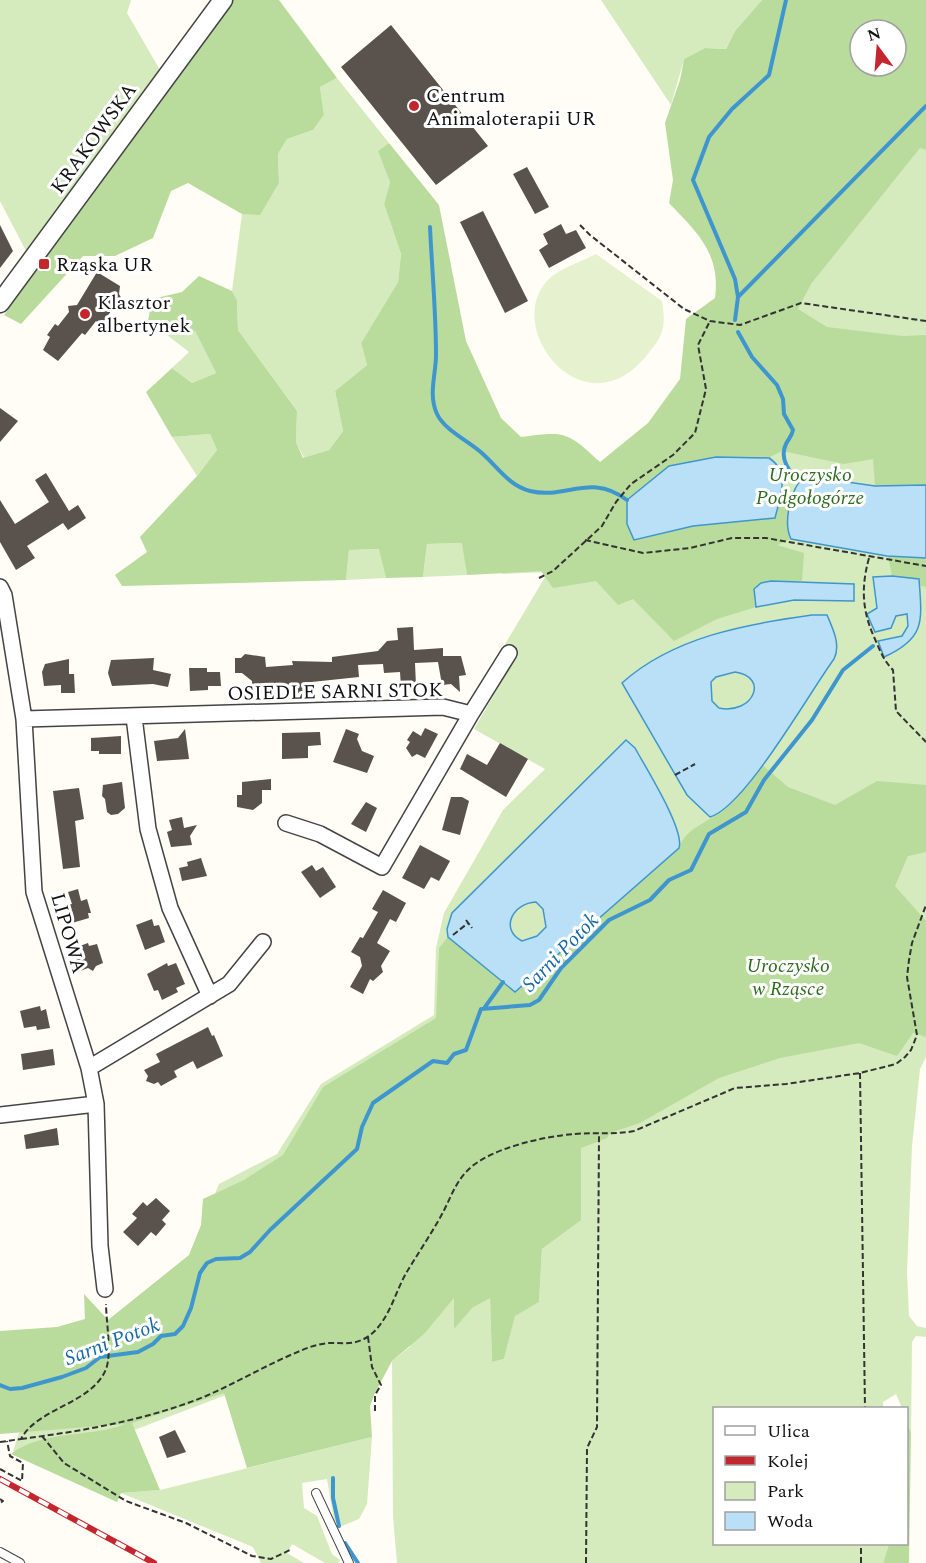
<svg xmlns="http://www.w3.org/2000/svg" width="926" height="1563" font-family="Spectral,serif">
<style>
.green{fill:#d5ebbd;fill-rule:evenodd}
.forest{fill:#b9dc9c;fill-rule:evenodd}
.pitch{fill:#e6f2cf}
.water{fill:#b9e0f7;stroke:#3f96cf;stroke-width:1.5;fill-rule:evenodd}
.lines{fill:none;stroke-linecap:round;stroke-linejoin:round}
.stream{stroke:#3f96cf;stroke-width:4}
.building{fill:#5a524d}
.service-casing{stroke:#444;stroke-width:10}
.minor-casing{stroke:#444;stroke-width:18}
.tertiary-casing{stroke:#444;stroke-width:21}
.path{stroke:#333;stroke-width:2;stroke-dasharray:6 3;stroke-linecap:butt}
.service{stroke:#fff;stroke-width:8}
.minor{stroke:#fff;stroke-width:15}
.tertiary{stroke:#fff;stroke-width:18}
.rail-casing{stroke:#c4262e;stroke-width:6}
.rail{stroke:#fff;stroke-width:4;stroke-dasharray:11;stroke-linecap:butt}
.poi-dot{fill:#c4262e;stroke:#fff;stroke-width:2}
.labels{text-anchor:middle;stroke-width:6;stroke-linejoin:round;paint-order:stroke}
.poi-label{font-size:20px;fill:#111;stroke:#fff;text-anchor:start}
.street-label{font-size:20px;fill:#111;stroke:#fff}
.park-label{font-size:20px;font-style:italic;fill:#2f6b1f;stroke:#fff}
.water-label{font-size:21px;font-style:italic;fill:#1768a6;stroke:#fff}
</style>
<rect width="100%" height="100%" fill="#fffdf5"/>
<path class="green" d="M0 0H131L127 13 160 70 27 253 0 201Z
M601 0H762L735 31 726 49 705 48 684 59 671 105Z
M926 0V1057L920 1069 912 1146 907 1273 909 1316 917 1326 926 1328V1337L916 1336 912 1342 911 1433 907 1421 906 1408H902L896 1394 883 1402V1408H714V1544H889L883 1563H397L393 1517 392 1361 411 1346 315 1361 108 1440 46 1466 13 1451 22 1424 188 1258 219 1184 277 1154 321 1084 434 1015 436 948 444 913 503 810 545 769 474 729 515 659 509 655 498 656 548 572 502 574 525 487 609 463 791 308 701 74ZM860 30H896V66H860ZM580 1211V1220L542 1249 539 1302 515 1315 504 1359 492 1362 490 1297 472 1308Z
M337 78 389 143 379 151 390 182 384 204 401 254 398 282 361 343 367 365 335 391 343 431 329 450 304 458 296 442 297 411 238 330 237 300 232 291 242 214H260L279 183 278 154 287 139 313 130 324 115 320 87Z
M178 328 195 331 216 373 192 383 172 368 189 352 167 335Z
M210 434 217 450 197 476 172 437Z
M463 543 467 575 423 577 427 544Z
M380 549 386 578 346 580 349 550Z
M372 1437 367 1504 359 1519 342 1526 334 1521 327 1479 302 1483 304 1508 317 1516 332 1554 340 1560 338 1563H325L292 1544 287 1553 304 1563H261L253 1547 121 1493 160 1490Z"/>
<path class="forest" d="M233 0H279L337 78 320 87 324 115 313 130 287 139 278 154 279 183 260 215 242 214 188 183 171 191 153 238 115 256H83L21 324 4 315Z
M762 0H926V150L920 148 811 284 798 309 827 327 902 336 926 335V485L875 486 873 459 844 464 782 451 770 457C787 472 781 486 778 507L791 505 787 523 791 539 777 545 804 553 802 581H771L754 600 756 607 717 619 674 641 633 599 618 605 596 581 553 588 541 571 467 575 462 543 427 544 423 577 386 578 379 549 349 550 346 580 122 586 115 575 147 552 140 537 197 476 217 450 210 434 172 437 146 392 172 368 192 383 216 373 195 331 178 328 167 335 148 321 152 299 182 292 199 276 232 291 237 300 238 330 297 411 296 442 303 458 329 450 343 431 335 391 367 365 361 343 398 282 401 254 384 204 390 182 378 151 389 143 439 205 466 341 501 418 521 437C565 431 567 431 600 462L648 423 680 379 686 319 715 298C721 254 697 232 669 203L673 180 665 123 680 80 684 59 705 48 726 49 735 31ZM860 30H896V66H860Z
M888 556 926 558V587L919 585V579L892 576Z
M761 764 788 787 835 805 877 781 926 785V852L908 856 895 886 926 921V1037L913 1033 897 1056 859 1043 780 1058 719 1078 640 1123 610 1133 607 1138 581 1148V1220L542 1249 539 1302 515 1316 504 1359 492 1362 490 1298 472 1308 454 1329V1298L424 1334 392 1361 375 1393 370 1406 372 1437 247 1468 224 1393 132 1423 160 1490 121 1493 117 1502 11 1454C41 1430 90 1438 125 1424L0 1434V1331L57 1327 85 1319 84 1294 108 1320 189 1255 201 1225 203 1199 244 1180 283 1155 323 1087 436 1018 439 948 448 937 515 992 679 848C686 826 713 821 729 806 741 794 751 778 761 764Z
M907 1421 911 1433 909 1563H883L889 1544H906Z"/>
<path class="pitch" d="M596 254 662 301C666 327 664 335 647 355 583 435 498 324 551 277 563 267 583 261 596 254Z"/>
<path class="water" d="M716 457 769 458C791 472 780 497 775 518L693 526 634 540 627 524V500L669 466Z
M805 476 875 486 926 485V558L887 556 791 539C783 523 790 488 805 476Z
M892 576 919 579C922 621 926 638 884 657L878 641 902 636 908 626 907 614 896 616 891 628 875 632 867 614 877 608 873 577Z
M771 581 854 584V601L794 600 756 607 754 589 761 583Z
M812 615H827C833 629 841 645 834 659 809 693 745 807 710 817L687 795 622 683C673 637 746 624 812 615ZM735 672C770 677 753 715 719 708L712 701 711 682 716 677Z
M626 740 635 748C646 768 685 830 679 848L515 992 448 937 447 929 452 913ZM536 902 543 909 546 927 537 936 522 941C499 929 513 903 536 902Z"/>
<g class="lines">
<path class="stream" d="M430 227C432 270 436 312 436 355 436 375 428 394 437 414 445 431 471 442 484 455 499 469 510 486 530 491 566 500 590 472 627 500
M738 297 926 106
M735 320 738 297 735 279 693 180 709 137 732 109 769 75 786 0
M738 332 752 357 777 385 783 399 784 414 793 430C792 436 789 438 786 444 779 458 789 472 799 481
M485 1007 503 982
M0 1385 10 1389 22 1388 62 1377 86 1368 100 1357 138 1352 153 1344 161 1336 175 1334 183 1326 191 1308 200 1273 207 1263 216 1259 240 1258 250 1252 270 1230 357 1149 362 1127 373 1103 433 1061 447 1063 454 1054 466 1050 481 1009 530 1005 539 1000 561 968 609 920 650 900 669 880 691 870 709 834 746 812 764 780 812 720 843 670 873 646
M333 1478V1498L339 1526
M345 1543 358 1563"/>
</g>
<path class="building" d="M391 25 488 146 436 185 341 67Z
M527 167 549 207 535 214 513 174Z
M483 211 528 301 505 313 460 222Z
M561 224 566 234 576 230 586 248 549 268 539 250 548 244 543 234Z
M0 225 13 251 0 268Z
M97 272 120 286 119 294 123 301 119 306 114 307 101 325 96 321 85 335 82 333 58 361 43 350 50 337 47 335 55 324 58 326 69 312 68 306 77 305Z
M0 408 18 421 0 442Z
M46 473 69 511 78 505 86 518 68 530 63 523 27 546 35 558 16 570 0 542V500L15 524 49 502 35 480Z
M413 627 414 650 443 648V656H461L466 675 459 676 460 692 451 684 442 685 438 662 415 663 416 686 401 687 400 672 384 673 383 664 358 665 359 677 302 683 303 697 292 688 265 689 266 694 252 695V681L242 673H235V658H241L245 654 265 657 266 667 293 665 292 661 332 662V657L378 651 387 641 398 640 397 628Z
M154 658 153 670 171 674 168 687 153 684 112 686 108 673 111 660Z
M69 659V674H74L75 693H61V685L44 686 42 672 45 664Z
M189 668H207V672H220L221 686H208V690L190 691Z
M425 728 438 734 425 758 417 754 412 757 406 748 410 742 407 740 413 731 421 736Z
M185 729 189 759 157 761 154 741 178 738Z
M346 729 359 734 357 739 362 751 374 756 367 773 333 762Z
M320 732 321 745 308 746V758L282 759V733Z
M121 736V754H99V751H91V738Z
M500 743 528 759 506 797 460 769 467 754 487 765Z
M271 779V790H262V803L253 810 237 807V795H242V782Z
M122 782 125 808 118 814 111 815 107 812 105 799 102 796 103 785Z
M79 788 84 819 75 821 80 867 63 869 53 791Z
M451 797H462L469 801 460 835 442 830Z
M366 802 377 808 366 832 351 824Z
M182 817 184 828 197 825 190 836 192 845 171 847 167 832 172 830 169 820Z
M420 845 450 861 439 881 431 877 424 889 402 878Z
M201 858 207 876 182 881 179 868 188 866 187 862Z
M312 865 316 871 323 867 336 887 320 898 301 872Z
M78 889 81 901 87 899 91 913H88L89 918 72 923 67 905 72 904 68 892Z
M383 890 406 903 396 922 390 919 377 943 390 951 381 966 383 972 373 981 370 979 363 994 350 987 362 966 360 957 351 952 360 937 363 938 378 912 372 909Z
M152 919 154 926 159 925 165 942 145 950 136 925Z
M88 943 89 946 97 944 103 963 96 966 93 971 88 968 80 971 74 951 78 950 77 947Z
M167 963 168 966 176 963 185 984 176 988 178 992 162 1000 158 990 154 991 147 974Z
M40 1006 41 1011 46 1009 50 1028 37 1030 36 1026 24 1028 20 1011Z
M208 1027 212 1036 214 1035 223 1056 197 1069 193 1061 174 1071 177 1077 161 1086 158 1082 154 1084 146 1081 148 1076 144 1070 160 1062 156 1054Z
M53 1049 55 1065 23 1070 21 1054Z
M57 1128 59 1145 26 1149 24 1135Z
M156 1198 170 1211 162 1220 166 1224 156 1236 151 1232 138 1246 123 1232 137 1218 132 1214 143 1202 147 1206Z
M175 1430 186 1452 167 1458 159 1437Z"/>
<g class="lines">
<g class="service-casing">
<path id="service" d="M316 1493 349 1563
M0 1552 20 1563"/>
</g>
<g class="minor-casing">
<path id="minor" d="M0 587 4 595 24 719 34 892 89 1068 96 1104 100 1246 105 1289
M471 714 509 653
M134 717 148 829 170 908 210 996
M24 719 443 707 471 714 382 867 320 834 286 823
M89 1068 229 984 263 942
M0 1115 96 1104"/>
</g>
<g class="tertiary-casing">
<path id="tertiary" d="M0 303 223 0"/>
</g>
<path class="path" d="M580 225 590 235 684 309 710 321 740 325 801 303 926 321
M585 540 643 553 690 548 732 538H766L926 566
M869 558C861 587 862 610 874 637 880 650 883 660 893 670L896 711 926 742
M539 578 553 571 602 526 616 502 631 484 673 455 695 433 706 389 698 345 710 321
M675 775 695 764
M466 920 472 928
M453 935 468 923
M860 1073 865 1408
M368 1337 372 1367 381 1385 375 1395V1411
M42 1436 64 1463 126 1501 186 1523 252 1556 271 1559 290 1550
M21 1439C83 1431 147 1420 206 1396 238 1382 268 1364 300 1351 309 1347 321 1343 331 1343 345 1343 356 1345 369 1336 390 1320 395 1291 408 1270 419 1252 431 1234 441 1216 450 1200 455 1182 469 1169 491 1148 545 1136 575 1134 596 1132 614 1135 634 1131L735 1088 786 1084 860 1073 896 1064 905 1057 911 1050 917 1035 907 977 909 960 912 943 926 905
M0 1442 21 1439C37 1408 92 1404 106 1369 112 1355 106 1319 106 1304
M0 1469 22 1481 23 1463 10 1456 7 1441
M0 1499 3 1501 0 1503
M586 1563 587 1448 597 1427 599 1134
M861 1563V1544"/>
<use href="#service" class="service"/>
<use href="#minor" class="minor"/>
<use href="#tertiary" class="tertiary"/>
<g class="rail-casing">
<path id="rail" d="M0 1479 154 1563"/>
</g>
<use href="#rail" class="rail"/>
</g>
<g class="poi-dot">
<circle cx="414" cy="106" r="6"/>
<rect x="38" y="258" width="12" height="12" rx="3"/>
<circle cx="85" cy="314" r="6"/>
</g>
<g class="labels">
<g class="poi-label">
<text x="426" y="102">Centrum<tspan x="426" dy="23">Animaloterapii UR</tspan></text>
<text x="56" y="271">Rząska UR</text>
<text x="97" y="309">Klasztor<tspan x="97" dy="23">albertynek</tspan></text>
</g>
<g class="street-label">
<text transform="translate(93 138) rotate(-54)" y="7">KRAKOWSKA</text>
<text transform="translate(335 691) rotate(-1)" y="7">OSIEDLE SARNI STOK</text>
<text transform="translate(69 933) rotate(74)" y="7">LIPOWA</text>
</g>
<g class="park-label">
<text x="810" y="481">Uroczysko<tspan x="810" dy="23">Podgołogórze</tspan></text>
<text x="788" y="972">Uroczysko<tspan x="788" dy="23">w Rząsce</tspan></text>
</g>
<g class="water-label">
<text transform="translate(560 952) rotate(-46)" y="7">Sarni Potok</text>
<text transform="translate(112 1341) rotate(-21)" y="7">Sarni Potok</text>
</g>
</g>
<rect x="713" y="1407" width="195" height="138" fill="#ffffff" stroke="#a0a0a0" stroke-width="1.5"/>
<rect x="725" y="1426" width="30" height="9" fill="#ffffff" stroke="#a0a0a0" stroke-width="1.5"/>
<text x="767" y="1437" font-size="18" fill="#111111">Ulica</text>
<rect x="725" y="1456" width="30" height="9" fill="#c4262e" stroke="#a0a0a0" stroke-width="1.5"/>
<text x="767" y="1467" font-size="18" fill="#111111">Kolej</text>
<rect x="725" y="1482" width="30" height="18" fill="#d5ebbd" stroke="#a0a0a0" stroke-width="1.5"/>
<text x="767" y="1497" font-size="18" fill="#111111">Park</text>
<rect x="725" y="1512" width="30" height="18" fill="#b9e0f7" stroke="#a0a0a0" stroke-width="1.5"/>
<text x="767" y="1527" font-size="18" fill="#111111">Woda</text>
<g transform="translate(878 48) rotate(344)"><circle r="28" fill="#ffffff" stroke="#a0a0a0" stroke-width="1.5"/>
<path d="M0-4.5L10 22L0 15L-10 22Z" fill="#c4262e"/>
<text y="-9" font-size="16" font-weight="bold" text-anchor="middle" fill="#111111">N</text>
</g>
</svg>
